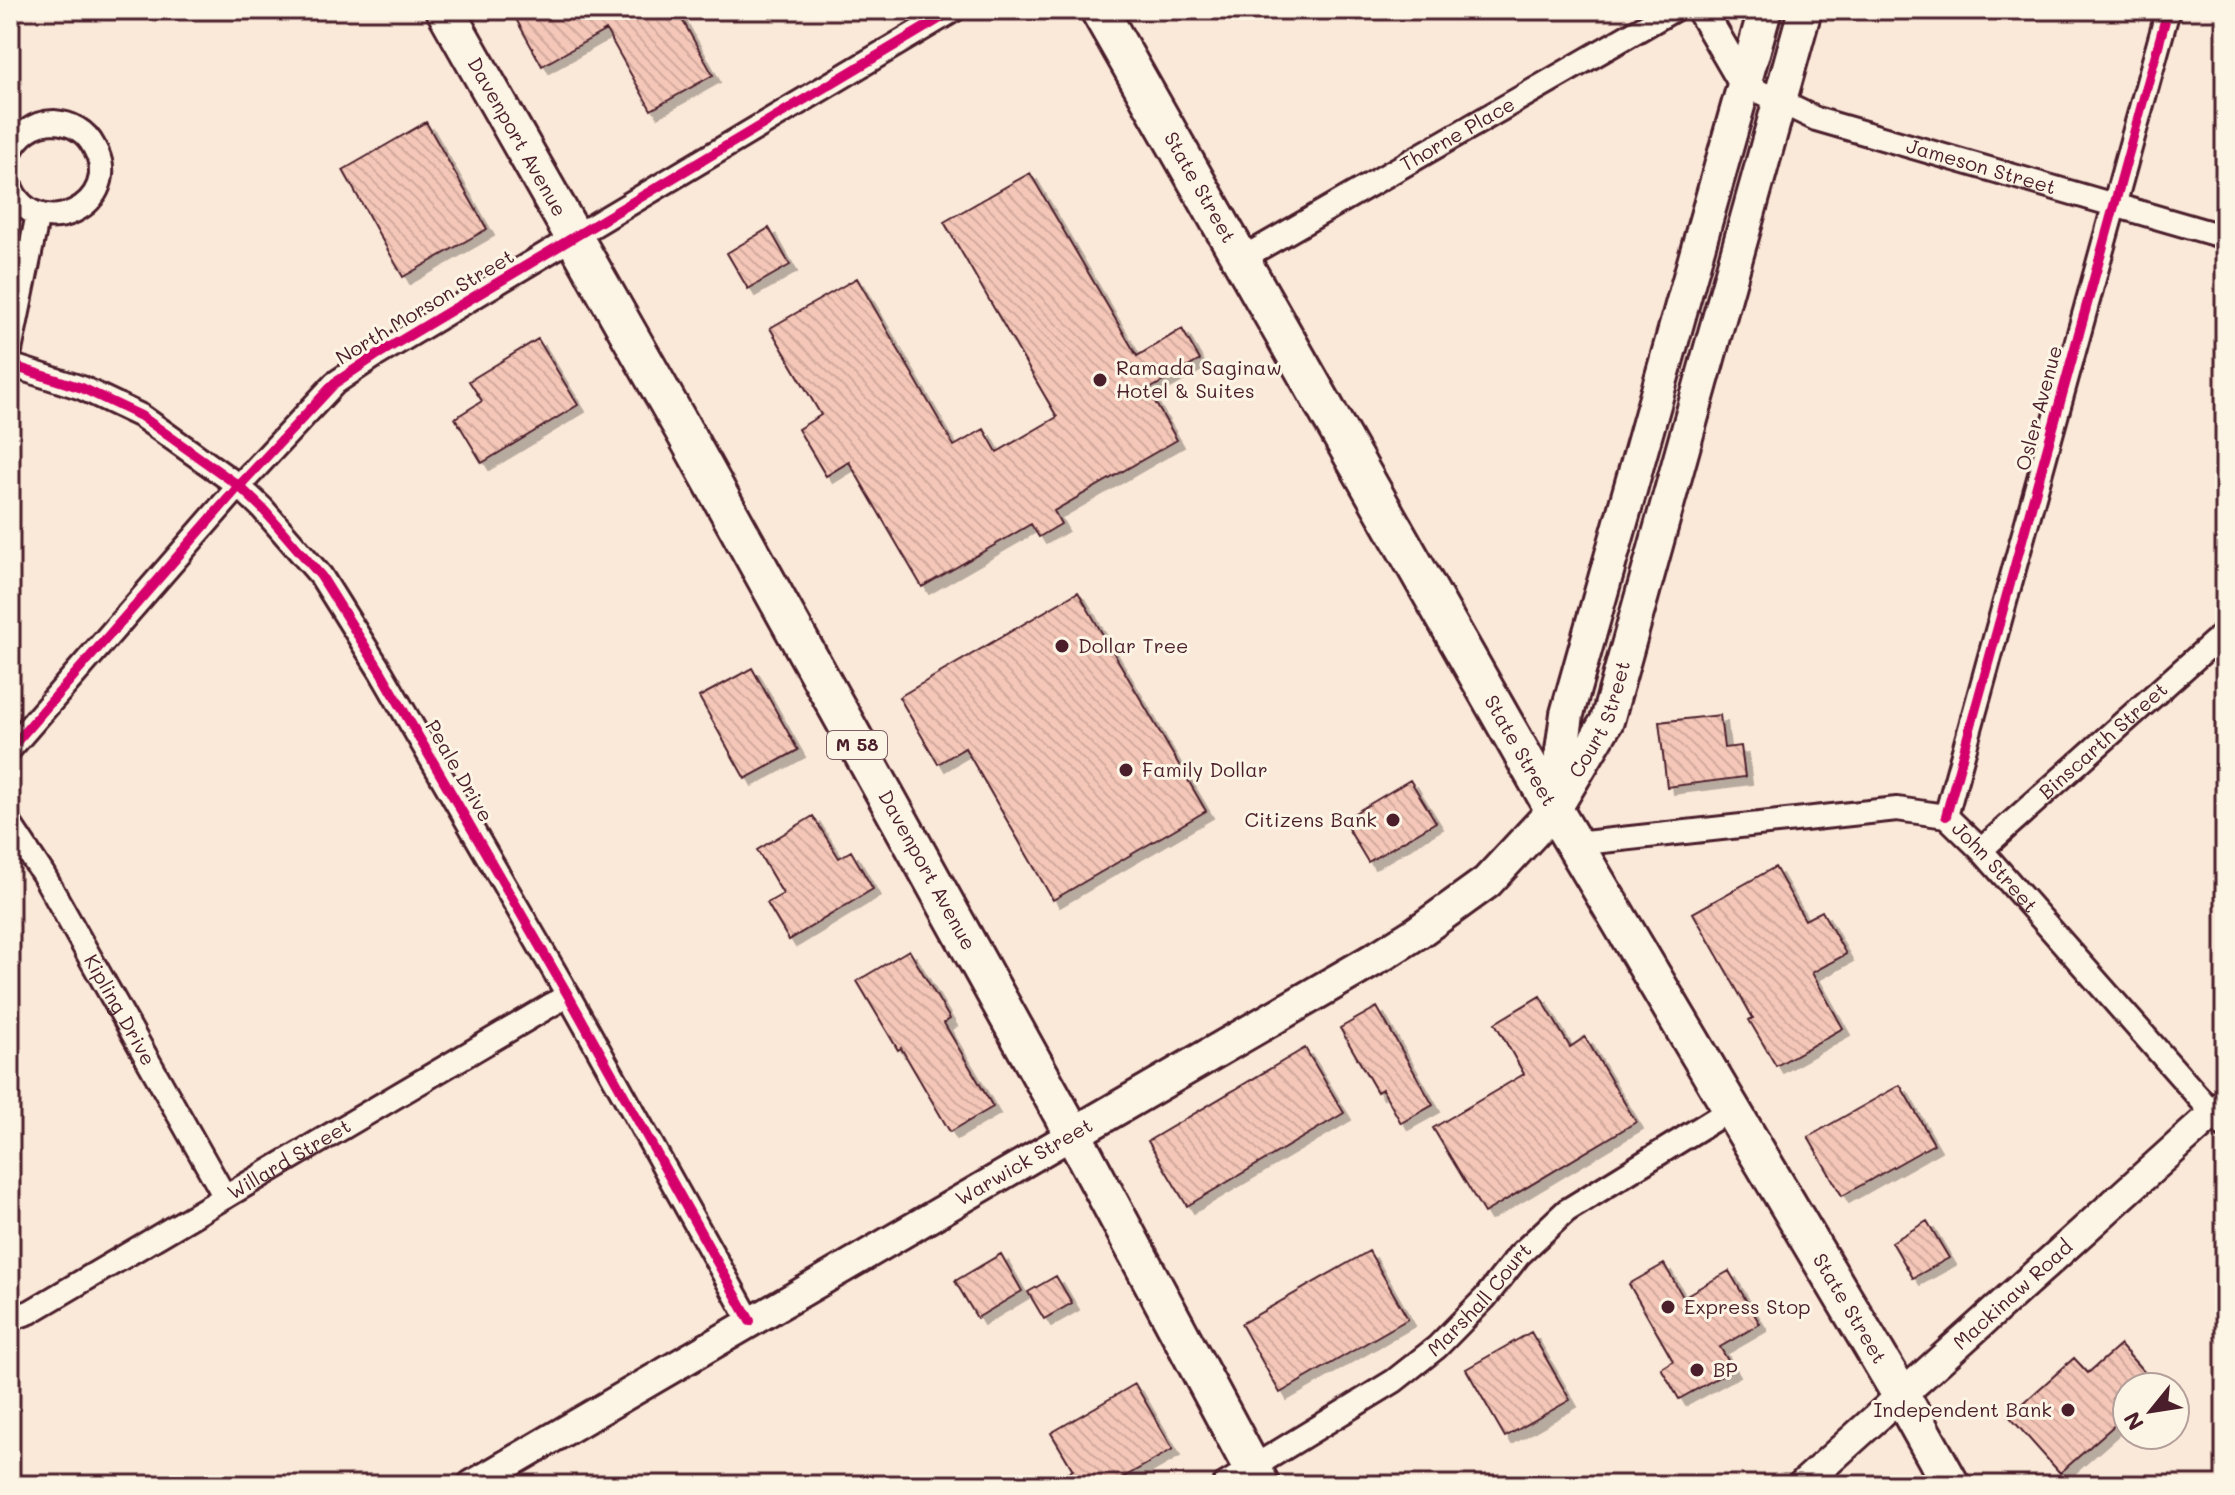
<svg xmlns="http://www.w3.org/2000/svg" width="2235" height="1495" font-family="Mali,sans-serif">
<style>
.building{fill:url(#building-back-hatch);stroke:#4a1f2b;stroke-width:2;filter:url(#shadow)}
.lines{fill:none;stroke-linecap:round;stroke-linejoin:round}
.minor-casing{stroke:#4a1f2b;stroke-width:28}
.tertiary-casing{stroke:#4a1f2b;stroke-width:34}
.secondary-casing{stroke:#4a1f2b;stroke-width:38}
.primary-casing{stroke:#4a1f2b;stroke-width:42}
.minor{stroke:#fcf5e5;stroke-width:22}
.tertiary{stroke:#fcf5e5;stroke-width:28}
.secondary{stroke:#fcf5e5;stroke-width:32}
.primary{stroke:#fcf5e5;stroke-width:36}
.cycleway-casing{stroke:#fcf5e5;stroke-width:15}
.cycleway{stroke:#d6006c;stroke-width:10}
.poi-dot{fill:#4a1f2b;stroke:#fcf5e5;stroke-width:3}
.labels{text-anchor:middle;stroke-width:6;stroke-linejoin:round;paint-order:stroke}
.shield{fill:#fcf5e5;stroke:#7f5f63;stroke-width:2}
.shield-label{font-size:18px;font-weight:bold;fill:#4a1f2b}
.street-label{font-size:20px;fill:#4a1f2b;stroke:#fcf5e5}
.poi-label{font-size:20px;fill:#4a1f2b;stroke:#fcf5e5;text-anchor:start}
</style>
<defs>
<pattern id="building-back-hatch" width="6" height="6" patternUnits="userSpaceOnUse" patternTransform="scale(2)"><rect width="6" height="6" fill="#f4c7b8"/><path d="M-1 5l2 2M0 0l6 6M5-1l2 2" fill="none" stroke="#d3aa9e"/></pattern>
<filter id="shadow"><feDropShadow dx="7" dy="7" stdDeviation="0" flood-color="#0004"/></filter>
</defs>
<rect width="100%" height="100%" fill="#fae8d8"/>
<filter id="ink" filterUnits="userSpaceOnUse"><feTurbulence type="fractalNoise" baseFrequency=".0125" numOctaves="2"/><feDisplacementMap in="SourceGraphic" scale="16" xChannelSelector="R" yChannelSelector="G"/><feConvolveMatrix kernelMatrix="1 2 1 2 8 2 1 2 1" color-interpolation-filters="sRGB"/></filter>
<g filter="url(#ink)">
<path class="building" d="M511 10H677L713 75 651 110 606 30 542 66Z
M426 122 487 229 403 277 343 170Z
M1030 173 1137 356 1182 329 1200 360 1148 390 1177 440 1054 511 1061 524 1039 537 1031 524 922 587 849 462 826 476 798 429 821 415 770 328 857 278 954 446 984 429 997 452 1057 417 944 222Z
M769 228 790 265 748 289 727 253Z
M538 339 578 405 482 463 455 418 482 401 469 381Z
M1078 592 1206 811 1053 900 965 748 938 764 899 697Z
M752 668 798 750 745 779 699 697Z
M1720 715 1724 748 1741 746 1745 777 1667 787 1659 722Z
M1410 780 1436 822 1368 862 1343 820Z
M813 816 839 858 851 851 873 889 789 940 767 903 783 894 757 850Z
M1775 867 1805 920 1822 911 1846 954 1812 973 1843 1028 1776 1066 1749 1020 1753 1018 1693 913Z
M909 950 950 1019 944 1023 993 1107 950 1132 901 1048 898 1050 857 981Z
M1540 996 1570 1047 1585 1037 1636 1122 1484 1213 1433 1128 1524 1074 1495 1023Z
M1377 1007 1433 1105 1401 1123 1382 1089 1377 1092 1340 1028Z
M1305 1048 1344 1113 1187 1206 1148 1141Z
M1900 1085 1934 1144 1842 1196 1808 1137Z
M1927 1221 1949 1258 1913 1278 1892 1242Z
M1369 1251 1408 1319 1280 1393 1241 1324Z
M1001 1254 1022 1291 977 1318 955 1281Z
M1664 1264 1683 1297 1729 1271 1760 1324 1720 1347 1733 1369 1679 1399 1661 1368 1673 1361 1629 1284Z
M1056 1276 1072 1303 1044 1319 1028 1292Z
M1531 1332 1570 1400 1505 1437 1466 1369Z
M2120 1345 2144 1372 2112 1399 2126 1415 2060 1473 2009 1416 2074 1358 2088 1373Z
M1135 1384 1173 1449 1110 1485H1048L1073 1470 1051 1433Z"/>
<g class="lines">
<g class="minor-casing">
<g id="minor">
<path id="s1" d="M1744 84 1816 119 2225 237"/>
<path d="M10 152C18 135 34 122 54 122 71 123 86 131 94 147 127 203 36 249 10 186"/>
<path id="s2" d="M1241 259 1673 10"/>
<path d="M10 351 38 214"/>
<path d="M10 365 82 388 141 416 239 486 262 508 321 576 381 672 568 995 750 1321"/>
<path d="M10 749 239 486 335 383 375 356 954 10"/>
<path d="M1946 816 2168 10"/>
<path id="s3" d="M10 824 43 874 225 1197"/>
<path id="s4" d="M1575 844 1897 809 1946 816 1981 850 2225 1127"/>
<path id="s5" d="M1981 850 2225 632"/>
<path id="s6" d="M10 1319 30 1312 568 995"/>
<path id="s7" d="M1224 1485 1394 1381 1437 1347 1485 1298 1519 1255 1566 1211 1731 1109"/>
</g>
</g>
<g class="tertiary-casing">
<g id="tertiary">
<path d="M1701 10 1744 84"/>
<path d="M472 1485 1073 1134"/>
<path id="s8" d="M1802 1485 2225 1103"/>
</g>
</g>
<g class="secondary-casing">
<g id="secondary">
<path d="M1556 795 1567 714 1765 10"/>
<path id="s9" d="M1073 1134 1380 956 1418 932 1487 882 1554 810 1607 721 1805 10"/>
</g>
</g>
<g class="primary-casing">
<g id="primary">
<path id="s10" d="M445 10 685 433 1073 1134 1261 1485"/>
<path id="s11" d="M1099 10 1554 810 1901 1395 1951 1485"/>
</g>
</g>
<use href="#minor" class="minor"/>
<use href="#tertiary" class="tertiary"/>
<use href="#secondary" class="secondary"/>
<use href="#primary" class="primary"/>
<g class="cycleway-casing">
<path id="cycleway" d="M10 365 82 388 141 416 239 486 262 508 321 576 381 672 568 995 750 1321
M10 749 239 486 335 383 375 356 954 10
M1946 816 2168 10"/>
</g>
<use href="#cycleway" class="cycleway"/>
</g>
</g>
<g class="poi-dot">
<circle cx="1100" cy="380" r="8"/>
<circle cx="1062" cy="646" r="8"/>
<circle cx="1126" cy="770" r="8"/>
<circle cx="1393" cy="820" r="8"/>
<circle cx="1668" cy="1307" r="8"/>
<circle cx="1697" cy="1370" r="8"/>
<circle cx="2068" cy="1410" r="8"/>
</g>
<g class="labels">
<rect class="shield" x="827" y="731" width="60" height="28" rx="6"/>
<g class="shield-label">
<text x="857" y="751">M 58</text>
</g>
<g class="street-label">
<text dy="7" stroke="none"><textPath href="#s2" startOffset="250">Thorne Place</textPath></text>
<text dy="7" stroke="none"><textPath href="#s10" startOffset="146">Davenport Avenue</textPath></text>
<text dy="7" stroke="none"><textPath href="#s1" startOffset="252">Jameson Street</textPath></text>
<text dy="7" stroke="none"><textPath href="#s11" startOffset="204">State Street</textPath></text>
<text transform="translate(425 307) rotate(-31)" y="7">North Morson Street</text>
<text transform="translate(2039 408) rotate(-75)" y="7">Osler Avenue</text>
<text dy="7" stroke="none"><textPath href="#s9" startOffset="686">Court Street</textPath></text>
<text dy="7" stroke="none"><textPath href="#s5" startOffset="164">Binscarth Street</textPath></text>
<text dy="7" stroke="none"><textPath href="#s11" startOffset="852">State Street</textPath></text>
<text transform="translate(459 771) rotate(60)" y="7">Peale Drive</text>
<text dy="7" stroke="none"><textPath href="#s4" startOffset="444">John Street</textPath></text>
<text dy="7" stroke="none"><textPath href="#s10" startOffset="986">Davenport Avenue</textPath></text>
<text dy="7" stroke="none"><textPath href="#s3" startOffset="216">Kipling Drive</textPath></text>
<text dy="7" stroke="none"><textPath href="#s6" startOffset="322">Willard Street</textPath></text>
<text transform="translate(1024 1162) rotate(-30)" y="7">Warwick Street</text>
<text dy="7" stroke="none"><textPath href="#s8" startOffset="284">Mackinaw Road</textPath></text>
<text dy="7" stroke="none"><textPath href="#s7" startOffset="318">Marshall Court</textPath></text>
<text dy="7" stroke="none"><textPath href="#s11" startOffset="1500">State Street</textPath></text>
</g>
<g class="poi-label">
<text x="1116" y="375">Ramada Saginaw<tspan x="1116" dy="23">Hotel &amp; Suites</tspan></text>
<text x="1078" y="653">Dollar Tree</text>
<text x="1142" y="777">Family Dollar</text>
<text x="1377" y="827" text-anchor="end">Citizens Bank</text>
<text x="1684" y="1314">Express Stop</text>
<text x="1713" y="1377">BP</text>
<text x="2052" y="1417" text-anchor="end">Independent Bank</text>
</g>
</g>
<rect width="2235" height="1495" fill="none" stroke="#fcf5e5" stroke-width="40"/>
<rect x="20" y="20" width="2195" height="1455" fill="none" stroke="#4a1f2b" stroke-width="3" filter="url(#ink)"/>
<g transform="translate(2151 1411) rotate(240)"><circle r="38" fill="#fcf5e5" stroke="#b59f9b" stroke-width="2"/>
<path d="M0-6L14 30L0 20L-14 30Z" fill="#4a1f2b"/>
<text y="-12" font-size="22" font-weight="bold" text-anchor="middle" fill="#4a1f2b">N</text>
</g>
</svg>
